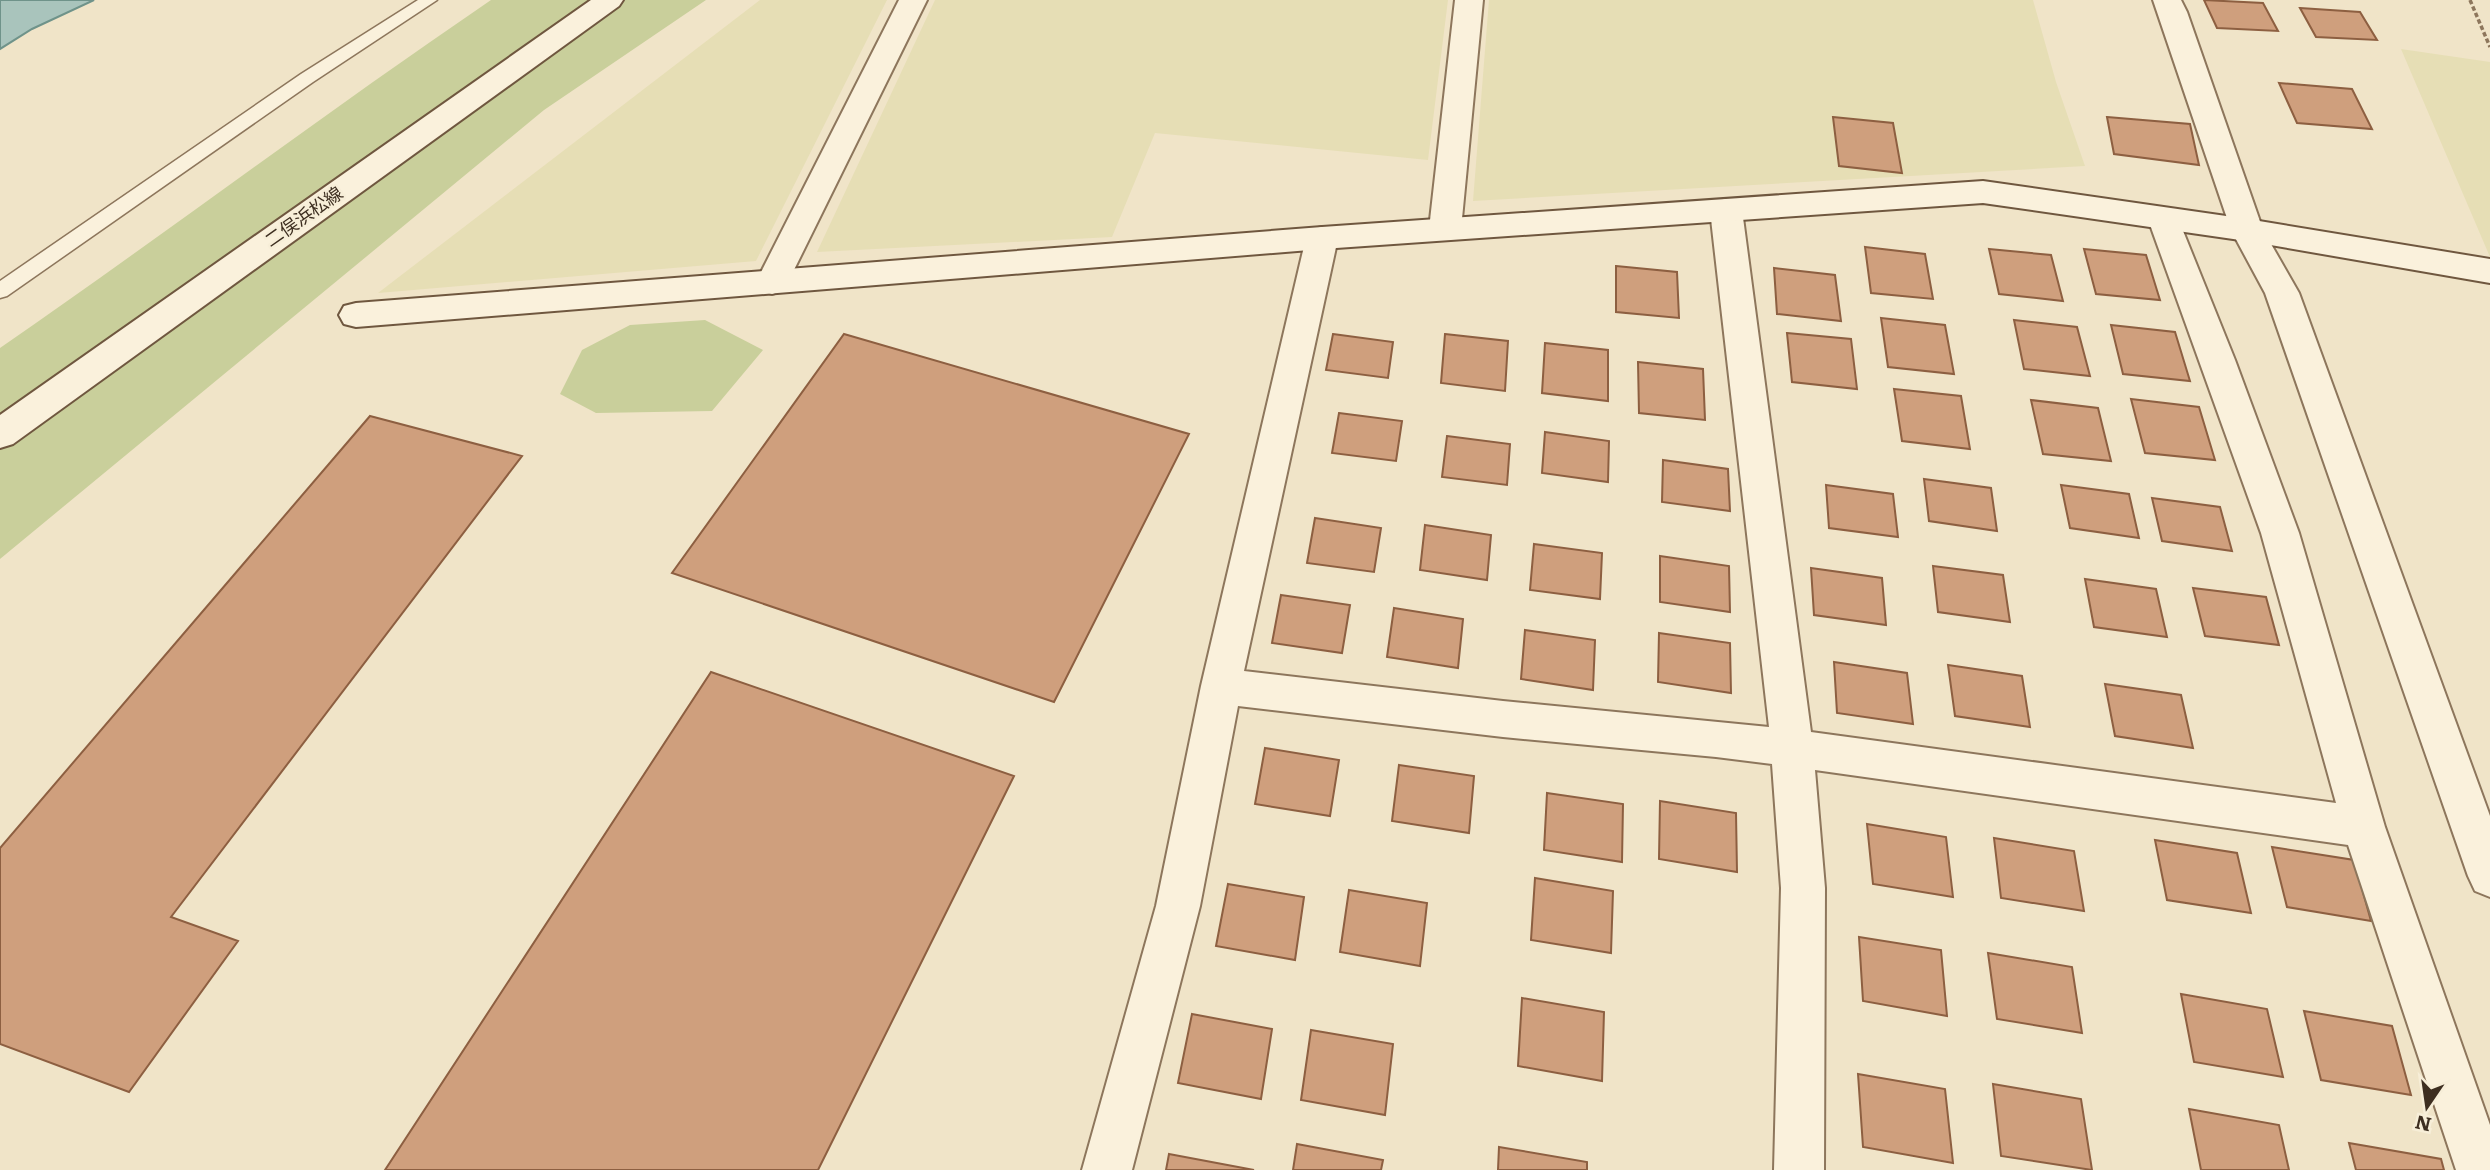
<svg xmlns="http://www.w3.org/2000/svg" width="2490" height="1170" font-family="Literata,'Noto Sans JP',serif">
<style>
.farmland{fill:#e6deb5}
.green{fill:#c9cf9b}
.water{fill:#a9c4bc;stroke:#6f938a;stroke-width:2}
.building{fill:#cf9f7d;stroke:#8d5f41;stroke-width:2}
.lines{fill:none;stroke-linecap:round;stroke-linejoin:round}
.lane-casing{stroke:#8d765c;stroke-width:3}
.street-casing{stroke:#8d765c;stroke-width:4}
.secondary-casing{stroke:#6f573f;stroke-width:4}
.path{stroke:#8d765c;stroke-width:3.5;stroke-dasharray:4.5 2.5;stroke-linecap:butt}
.lane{fill:#faf1dc;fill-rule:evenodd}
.street{fill:#faf1dc;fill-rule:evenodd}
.secondary{fill:#faf1dc;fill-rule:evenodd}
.labels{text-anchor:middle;stroke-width:5;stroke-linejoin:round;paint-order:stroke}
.street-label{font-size:18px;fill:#3d2e20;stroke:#f7eed8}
</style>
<rect width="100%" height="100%" fill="#f0e4c8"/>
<path class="farmland" d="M760 0H887L756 261 378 293Z
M935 0H1448L1428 160 1155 133 1112 237 817 252Z
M1489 0H2033L2056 82 2085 166 1473 201Z
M2401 49 2490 62V257Z"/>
<path class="green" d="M491 0H706L544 110 0 559V348C165 234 325 113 491 0Z
M705 320 763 350 712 411 596 413 560 394 582 350 630 325Z"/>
<path class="water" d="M0 0H94L32 29 0 49Z"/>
<path class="building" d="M2204 0 2263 3 2278 31 2217 28Z
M2300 8 2360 12 2377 40 2316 37Z
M2279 83 2352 89 2372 129 2297 123Z
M1833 117 1893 123 1902 173 1839 166Z
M2107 117 2190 124 2199 165 2114 154Z
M1865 247 1925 254 1933 299 1871 293Z
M1989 249 2051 255 2063 301 1999 294Z
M2084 249 2146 255 2160 300 2096 294Z
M1616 266 1677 272 1679 318 1616 312Z
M1774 268 1835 275 1841 321 1777 314Z
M1881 318 1945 325 1954 374 1888 367Z
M2014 320 2077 327 2090 376 2024 369Z
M2111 325 2175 332 2190 381 2123 374Z
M1787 333 1851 339 1857 389 1792 382Z
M844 334 1189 434 1054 702 672 573Z
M1333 334 1393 342 1388 378 1326 370Z
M1445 334 1508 341 1505 391 1441 383Z
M1545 343 1608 350V401L1542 393Z
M1638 362 1703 369 1705 420 1639 413Z
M1894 389 1961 396 1970 449 1902 441Z
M2131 399 2199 407 2215 460 2145 453Z
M2031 400 2098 408 2111 461 2043 454Z
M1339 413 1402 421 1396 461 1332 453Z
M370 416 522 456 171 917 238 941 129 1092 0 1044V848Z
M1545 432 1609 441 1608 482 1542 473Z
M1447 436 1510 444 1507 485 1442 477Z
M1663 460 1728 469 1730 511 1662 502Z
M1924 479 1991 488 1997 531 1929 521Z
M1826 485 1893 494 1898 537 1829 528Z
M2061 485 2129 494 2139 538 2070 528Z
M2152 498 2220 507 2232 551 2162 541Z
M1315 518 1381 528 1374 572 1307 563Z
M1425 525 1491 535 1487 580 1420 570Z
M1534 544 1602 553 1600 599 1530 590Z
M1660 556 1729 566 1730 612 1660 602Z
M1933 566 2003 575 2010 622 1938 612Z
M1811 568 1882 578 1886 625 1814 615Z
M2085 579 2156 589 2167 637 2094 627Z
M2193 588 2266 597 2279 645 2205 636Z
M1281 595 1350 605 1342 653 1272 643Z
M1394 608 1463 619 1458 668 1387 657Z
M1525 630 1595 640 1593 690 1521 679Z
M1659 633 1730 643 1731 693 1658 682Z
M1834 662 1907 673 1913 724 1837 713Z
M1948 665 2022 676 2030 727 1955 716Z
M711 672 1014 776 818 1170H385Z
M2105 684 2181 695 2193 748 2115 736Z
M1265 748 1339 760 1330 816 1255 804Z
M1399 765 1474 776 1469 833 1392 821Z
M1547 793 1623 804 1622 862 1544 850Z
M1660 801 1736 813 1737 872 1659 859Z
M1867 824 1946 837 1953 897 1873 884Z
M1994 838 2074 851 2084 911 2001 898Z
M2155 840 2237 853 2251 913 2167 900Z
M2272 847 2354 860 2371 921 2287 907Z
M1535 878 1613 891 1611 953 1531 940Z
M1228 884 1304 897 1295 960 1216 946Z
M1349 890 1427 903 1420 966 1340 952Z
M1859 937 1941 950 1947 1016 1863 1001Z
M1988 953 2072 967 2082 1033 1997 1019Z
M2181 994 2267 1009 2283 1077 2194 1062Z
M1522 998 1604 1012 1602 1081 1518 1066Z
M2304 1011 2392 1026 2411 1095 2321 1080Z
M1192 1014 1272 1029 1261 1099 1178 1083Z
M1311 1030 1393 1044 1385 1115 1301 1100Z
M1858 1074 1945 1089 1953 1163 1863 1147Z
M1993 1084 2081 1099 2092 1170 2001 1156Z
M2189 1109 2279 1125 2289 1170H2201Z
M2349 1143 2441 1159 2444 1170H2356Z
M1297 1144 1383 1160 1381 1170H1293Z
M1499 1147 1587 1162V1170H1498Z
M1169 1154 1254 1170H1166Z"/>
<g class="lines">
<g class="lane-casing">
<path id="lane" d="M418 0H437L313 82 7 296 0 298V281L301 74Z"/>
</g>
<g class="street-casing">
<path id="street" d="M899 0H927L788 282 784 290 772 294 760 290 756 282Z
M1455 0H1483L1461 229 1456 237 1445 240 1434 237 1429 229Z
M2153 0H2181L2187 12 2263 230 2299 293 2490 816V897L2475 891 2468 876 2265 293 2231 230Z
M1726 199 1737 202 1742 210 1811 732 2336 803 2261 533 2148 219 2153 211 2164 208 2175 211 2235 360 2299 533 2385 827 2490 1125V1170H2456L2348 845 1815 770 1825 888 1824 1170H1774L1781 888 1772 764 1716 757 1503 737 1238 706 1200 906 1132 1170H1082L1156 906 1201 686 1306 238 1311 230 1322 227 1333 230 1338 238 1244 671 1503 701 1769 727 1710 210 1715 202Z"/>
</g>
<g class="secondary-casing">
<path id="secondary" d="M591 0H623L619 6 13 444 0 448V415Z
M1983 181 2247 219 2490 259V283L2247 241 1983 203 1322 249 356 327 344 324 339 315 344 306 356 303 1322 227Z"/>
</g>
<path class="path" d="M2470 0 2490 47"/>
<use href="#lane" class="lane"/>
<use href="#street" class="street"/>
<use href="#secondary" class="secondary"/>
</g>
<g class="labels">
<g class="street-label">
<text transform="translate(304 217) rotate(-35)" y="6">二俣浜松線</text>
</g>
</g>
<g transform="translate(2427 1107) rotate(193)" stroke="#f7eed8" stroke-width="5" paint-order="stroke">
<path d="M0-5L12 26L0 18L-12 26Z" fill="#3d2e20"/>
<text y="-10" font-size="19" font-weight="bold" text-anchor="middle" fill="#3d2e20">N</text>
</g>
</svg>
